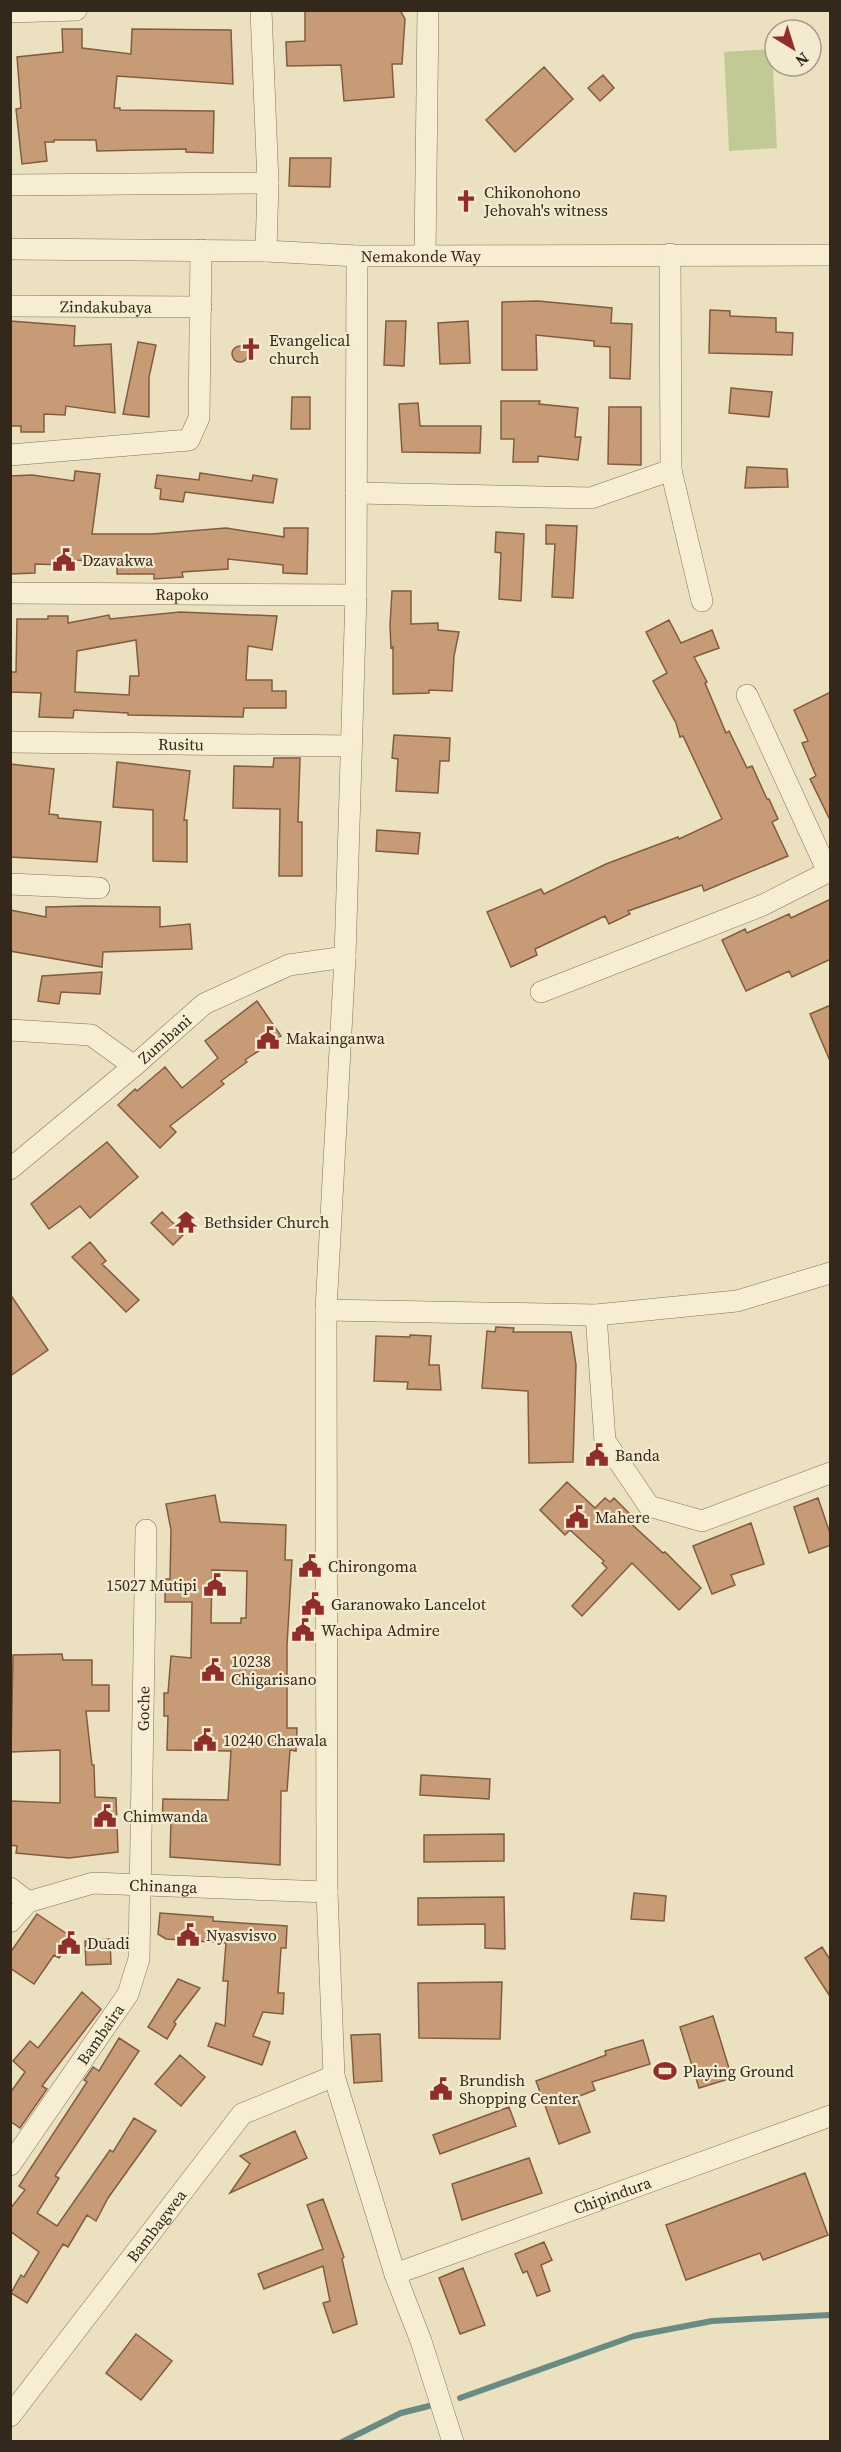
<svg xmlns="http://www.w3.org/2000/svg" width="841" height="2452" font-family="'Source Serif 4',serif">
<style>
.green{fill:#c1c995}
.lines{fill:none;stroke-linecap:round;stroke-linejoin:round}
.stream{stroke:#6a8b84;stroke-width:6}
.building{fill:#c89b77;stroke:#825c40;stroke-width:1.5;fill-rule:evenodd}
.minor-casing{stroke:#847159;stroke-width:22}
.minor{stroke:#f7edd2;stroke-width:21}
.labels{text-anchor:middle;stroke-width:4.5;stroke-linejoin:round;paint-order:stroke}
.poi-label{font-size:16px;fill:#34281d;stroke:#f3eacf;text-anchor:start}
.street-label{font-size:16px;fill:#34281d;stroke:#f3eacf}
</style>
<rect width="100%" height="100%" fill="#ebe0c0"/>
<path class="green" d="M772 49 777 148 729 151 724 52Z"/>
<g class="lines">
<path class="stream" d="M460 2398 634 2336 712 2321 830 2315
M342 2442 401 2413 429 2406"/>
</g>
<path class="building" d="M305 10H400L405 19 402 64H392L394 97 344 101 341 65 287 66 286 42 305 41Z
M62 29H82V48L131 54 132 29 231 30 233 84 117 76 114 108H120V110L214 111 213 153 186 152V149L97 151 96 140H54V142H45L47 161 22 164 16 109 21 108 17 57 63 52Z
M544 67 573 99 515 152 486 120Z
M603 75 614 88 600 101 588 88Z
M290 158H331L330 187 289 186Z
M538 301 612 308 611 323 632 324 630 379 610 378V347L594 346V341L536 335 537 370H502V302Z
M710 310 730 311V316L776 318V332L793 333 792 355 709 353Z
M10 321 75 326 74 346 111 344 115 413 66 406 65 415 44 414V432H21V426H10Z
M386 321H406L404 366 384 365Z
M468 321 470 363 440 364 438 323Z
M138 342 156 345 149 377V417L123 414Z
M232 354a8 8 0 1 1 16 0a8 8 0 1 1-16 0Z
M731 388 772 392 769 417 729 413Z
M292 397H310V429H291Z
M501 401H540L539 404 578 408 575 437H581L578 460 538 456V462H513L514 439H501Z
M418 403 420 426H481L480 453 402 452 399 404Z
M609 407H641V465L608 464Z
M747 467 787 469 788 487 745 488Z
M75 471 100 474 92 534H152L226 528 284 537V528H308L307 574 283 573V565L228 559V569L182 572 183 577 154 579V574H117V564L66 559V565L35 564V573L10 574V476L32 475 74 481Z
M200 473 252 481 253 475 277 479 273 503 185 492 183 502 160 499 161 489 155 488 157 475 199 480Z
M546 525 577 526 573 598 552 597 555 544H546Z
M496 532 524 534 521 601 499 599 501 553 495 552Z
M392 591H411V624L438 623V630L459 632 454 656 452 691 429 690V693L393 694V647L391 648 390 625Z
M180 612 277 616 272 650 248 646 246 680H272V691H286V708H244L243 717 128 715V713L74 710 73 718 39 717 41 693 10 692V672H16L17 619H48V616H68V623L109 615 110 619ZM136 640 139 676H130L129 695 75 692 77 651Z
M669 620 681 643 712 630 719 648 694 657 707 682 705 683 726 733 729 731 747 768 752 766 767 799H769L778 819 772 822 788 856 704 891 702 885 628 911 630 914 609 924 605 916 535 949 537 955 511 967 487 912 541 889 544 894 606 864 678 837 679 839 722 819 683 736 680 737 676 723 653 681 667 673 646 632Z
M831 692V822L810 779 816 776 802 743 808 741 794 710Z
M394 735 450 738 449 761H440L438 793 396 791 398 759 392 758Z
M274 758H300L298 822H302V876H279L280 809 233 808 234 766 273 767Z
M117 762 190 771 184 820H187V862L153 861V810L113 807Z
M10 764 54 769 49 814 58 815V818L101 822 97 862 10 857Z
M377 830 420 833 418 854 376 851Z
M831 899V959L792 977 789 971 746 991 722 940 745 929 747 933 789 914 791 918Z
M85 906 160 907V927L190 924 192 949 103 952 102 967 10 951V910L46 917V907Z
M102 972 100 994 61 992 59 1004 38 1001 42 976Z
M257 1001 281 1036 245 1060 247 1062 221 1081 224 1084 170 1126 176 1132 160 1148 118 1105 135 1089 137 1091 165 1067 182 1088 218 1058 205 1041Z
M831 1005V1061H830L810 1014Z
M107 1142 138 1177 90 1218 80 1206 49 1229 31 1204Z
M162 1212 184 1234 173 1245 151 1223Z
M90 1242 106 1261 102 1264 139 1300 126 1312 72 1257Z
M10 1294 48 1350 10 1376Z
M496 1327 514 1328 513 1332H571L576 1365 573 1462 529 1463 528 1391 482 1388 487 1331 495 1332Z
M410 1335 431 1336 429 1365H439L441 1390 407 1389 408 1382 374 1381 376 1336 410 1337Z
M567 1482 595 1508 605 1498 610 1502 614 1498 630 1514 626 1519 663 1553 665 1552 701 1588 679 1610 632 1563 582 1616 572 1606 607 1568 602 1563 604 1561 570 1530 565 1535 540 1510Z
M215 1495 220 1522 286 1525 285 1560H292L287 1645V1728H297L296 1751 290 1750 287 1791H281L280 1865 170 1857 171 1822H162L163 1799 228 1800 231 1751 167 1750 168 1716H164V1693H168L171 1656 191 1658 192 1602H165V1579H170L171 1530 166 1504ZM212 1570 247 1571 246 1618H241V1623H211Z
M818 1498 831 1536V1545L809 1553 794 1507Z
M751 1523 764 1564 731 1575 735 1585 712 1594 693 1546Z
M62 1654 63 1660H92V1685H109V1711H86L92 1765H94L95 1797 116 1798 118 1852 69 1858 16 1853 17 1846 10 1845 11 1801 60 1803V1750L11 1752 13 1655Z
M421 1775 490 1779 489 1799 420 1795Z
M504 1834V1861L424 1862V1835Z
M634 1893 666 1896 664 1921 631 1919Z
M504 1897 505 1949 485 1948V1924L418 1925V1898Z
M160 1913 213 1917V1921L287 1926 286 1948H281L278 1993H284L283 2014 263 2012 253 2036 270 2042 262 2065 208 2046 216 2023 225 2026 228 1981H223L226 1943 166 1939 158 1934Z
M37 1914 73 1938 59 1958 54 1955 34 1984 10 1968V1953Z
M110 1939 111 1964 86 1965 85 1941Z
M822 1947 831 1961V1998L805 1958Z
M178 1979 200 1988 174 2022 176 2024 167 2039 148 2027Z
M502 1982 500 2039 419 2038 418 1983Z
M82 1992 101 2009 42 2086 47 2089 20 2128 10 2121V2093L25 2072 13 2061 30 2041 38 2048Z
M713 2016 732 2078 699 2088 680 2027Z
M380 2034 382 2081 354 2083 351 2035Z
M119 2038 139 2051 55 2176 59 2178 37 2213 57 2226 110 2150 113 2152 134 2118 156 2131 108 2198 96 2221 87 2215 68 2247 63 2244 27 2303 11 2293 21 2275 24 2277 39 2252 10 2231V2209L25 2190 19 2186 87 2082 84 2080 87 2076 93 2067 99 2071Z
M643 2040 650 2064 592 2082 595 2090 577 2097 590 2132 559 2144 536 2081 606 2055 605 2051Z
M180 2055 205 2077 181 2106 155 2084Z
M509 2107 516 2126 440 2154 433 2135Z
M295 2131 307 2158 230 2193 250 2164 240 2156Z
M529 2158 542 2193 462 2220 452 2184Z
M805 2173 828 2235 763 2260 760 2253 686 2280 666 2225Z
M323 2199 344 2257 342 2259 357 2324 333 2333 323 2303 330 2301 323 2266 264 2289 258 2274 323 2249 307 2205Z
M544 2242 552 2260 541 2265 550 2291 537 2296 527 2271 523 2273 515 2254Z
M463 2268 485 2325 460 2334 439 2278Z
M136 2334 172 2361 141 2400 106 2373Z"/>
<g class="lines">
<g class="minor-casing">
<g id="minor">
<path d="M261 10 268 183 266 251"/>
<path d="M10 12 76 10"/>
<path d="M10 185 268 183"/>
<path id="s1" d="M10 249 266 251 357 256 830 255"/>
<path d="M670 254 671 470 702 601"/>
<path d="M425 255 428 10"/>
<path d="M357 256 356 595 345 957 326 1310 327 1892 334 2076 395 2274 421 2341 453 2442"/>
<path id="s2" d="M10 306 201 307"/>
<path d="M10 455 189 440 199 418 201 250"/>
<path d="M356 493 591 498 671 470"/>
<path id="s3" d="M10 593 356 595"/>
<path d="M747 695 828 872"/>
<path id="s4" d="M10 742 351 746"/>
<path d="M10 884 99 888"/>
<path d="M541 992 763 905 830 871"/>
<path d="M10 1030 91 1035 134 1066"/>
<path id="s5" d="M10 1169 134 1066 204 1004 289 965 345 957"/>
<path d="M326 1310 596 1315 737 1301 830 1273"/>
<path d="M596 1315 605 1441 649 1506 702 1521 830 1473"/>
<path d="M10 1888 28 1902"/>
<path id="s6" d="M10 1922 28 1902 93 1883 327 1892"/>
<path id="s7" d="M10 2165 128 1994 139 1959 146 1530"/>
<path id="s8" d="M395 2274 830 2116"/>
<path id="s9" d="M10 2416 242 2114 334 2076"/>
</g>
</g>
<use href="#minor" class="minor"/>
</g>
<defs>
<g id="church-bare" transform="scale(1.8)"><path d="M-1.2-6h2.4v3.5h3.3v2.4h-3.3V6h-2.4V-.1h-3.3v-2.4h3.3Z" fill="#902e2c" stroke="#f3eacf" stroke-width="2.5" paint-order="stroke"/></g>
<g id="civic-bare" transform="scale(1.8)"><path d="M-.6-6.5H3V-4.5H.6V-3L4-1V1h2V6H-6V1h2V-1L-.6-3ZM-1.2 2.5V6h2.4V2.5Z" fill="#902e2c" stroke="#f3eacf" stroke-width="2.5" paint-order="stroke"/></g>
<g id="temple-bare" transform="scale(1.8)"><path d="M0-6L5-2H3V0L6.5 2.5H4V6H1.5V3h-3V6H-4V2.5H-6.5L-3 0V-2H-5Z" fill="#902e2c" stroke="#f3eacf" stroke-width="2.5" paint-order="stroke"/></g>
<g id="stadium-bare" transform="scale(1.8)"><path d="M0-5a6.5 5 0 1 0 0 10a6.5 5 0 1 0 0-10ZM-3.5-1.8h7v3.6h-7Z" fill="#902e2c" stroke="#f3eacf" stroke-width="2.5" paint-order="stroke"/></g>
</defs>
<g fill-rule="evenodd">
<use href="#church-bare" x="466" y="201"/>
<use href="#church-bare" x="251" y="349"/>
<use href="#civic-bare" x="64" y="560"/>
<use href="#civic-bare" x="268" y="1038"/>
<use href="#temple-bare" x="186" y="1222"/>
<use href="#civic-bare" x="597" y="1455"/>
<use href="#civic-bare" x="577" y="1517"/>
<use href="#civic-bare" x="310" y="1566"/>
<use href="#civic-bare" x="215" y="1585"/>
<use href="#civic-bare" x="313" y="1604"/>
<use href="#civic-bare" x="303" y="1630"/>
<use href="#civic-bare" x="213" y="1670"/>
<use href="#civic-bare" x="205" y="1740"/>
<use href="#civic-bare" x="105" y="1816"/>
<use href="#civic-bare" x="188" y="1935"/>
<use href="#civic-bare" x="69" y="1943"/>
<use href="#stadium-bare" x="665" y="2071"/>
<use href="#civic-bare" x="441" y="2089"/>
</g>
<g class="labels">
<g class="poi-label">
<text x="484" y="198">Chikonohono<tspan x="484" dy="18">Jehovah's witness</tspan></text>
<text x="269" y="346">Evangelical<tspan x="269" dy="18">church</tspan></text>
<text x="82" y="566">Dzavakwa</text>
<text x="286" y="1044">Makainganwa</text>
<text x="204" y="1228">Bethsider Church</text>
<text x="615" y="1461">Banda</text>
<text x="595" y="1523">Mahere</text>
<text x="328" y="1572">Chirongoma</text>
<text x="197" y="1591" text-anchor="end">15027 Mutipi</text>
<text x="331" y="1610">Garanowako Lancelot</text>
<text x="321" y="1636">Wachipa Admire</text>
<text x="231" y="1667">10238<tspan x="231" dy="18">Chigarisano</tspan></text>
<text x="223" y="1746">10240 Chawala</text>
<text x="123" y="1822">Chimwanda</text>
<text x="206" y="1941">Nyasvisvo</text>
<text x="87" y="1949">Duadi</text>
<text x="683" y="2077">Playing Ground</text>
<text x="459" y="2086">Brundish<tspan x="459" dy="18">Shopping Center</tspan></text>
</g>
<g class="street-label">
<text dy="6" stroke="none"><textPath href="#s1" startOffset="411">Nemakonde Way</textPath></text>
<text dy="6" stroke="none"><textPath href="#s2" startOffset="96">Zindakubaya</textPath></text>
<text dy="6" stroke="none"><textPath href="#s3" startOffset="172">Rapoko</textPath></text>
<text dy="6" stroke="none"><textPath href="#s4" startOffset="171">Rusitu</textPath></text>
<text dy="6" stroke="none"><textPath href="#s5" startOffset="202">Zumbani</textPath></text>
<text dy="6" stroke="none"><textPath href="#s7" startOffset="495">Goche</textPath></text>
<text dy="6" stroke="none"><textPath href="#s6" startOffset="165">Chinanga</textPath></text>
<text dy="6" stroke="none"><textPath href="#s7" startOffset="159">Bambaira</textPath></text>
<text dy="6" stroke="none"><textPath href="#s8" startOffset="231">Chipindura</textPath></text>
<text dy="6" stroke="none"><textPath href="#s9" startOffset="240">Bambagwea</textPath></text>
</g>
</g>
<rect width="841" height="2452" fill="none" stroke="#34281d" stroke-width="24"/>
<g transform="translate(793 48) rotate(142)"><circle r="28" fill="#f3eacf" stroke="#a79c88" stroke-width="1.5"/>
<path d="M0-4.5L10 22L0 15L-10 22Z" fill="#902e2c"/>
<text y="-9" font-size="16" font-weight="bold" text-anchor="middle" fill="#34281d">N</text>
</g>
</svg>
